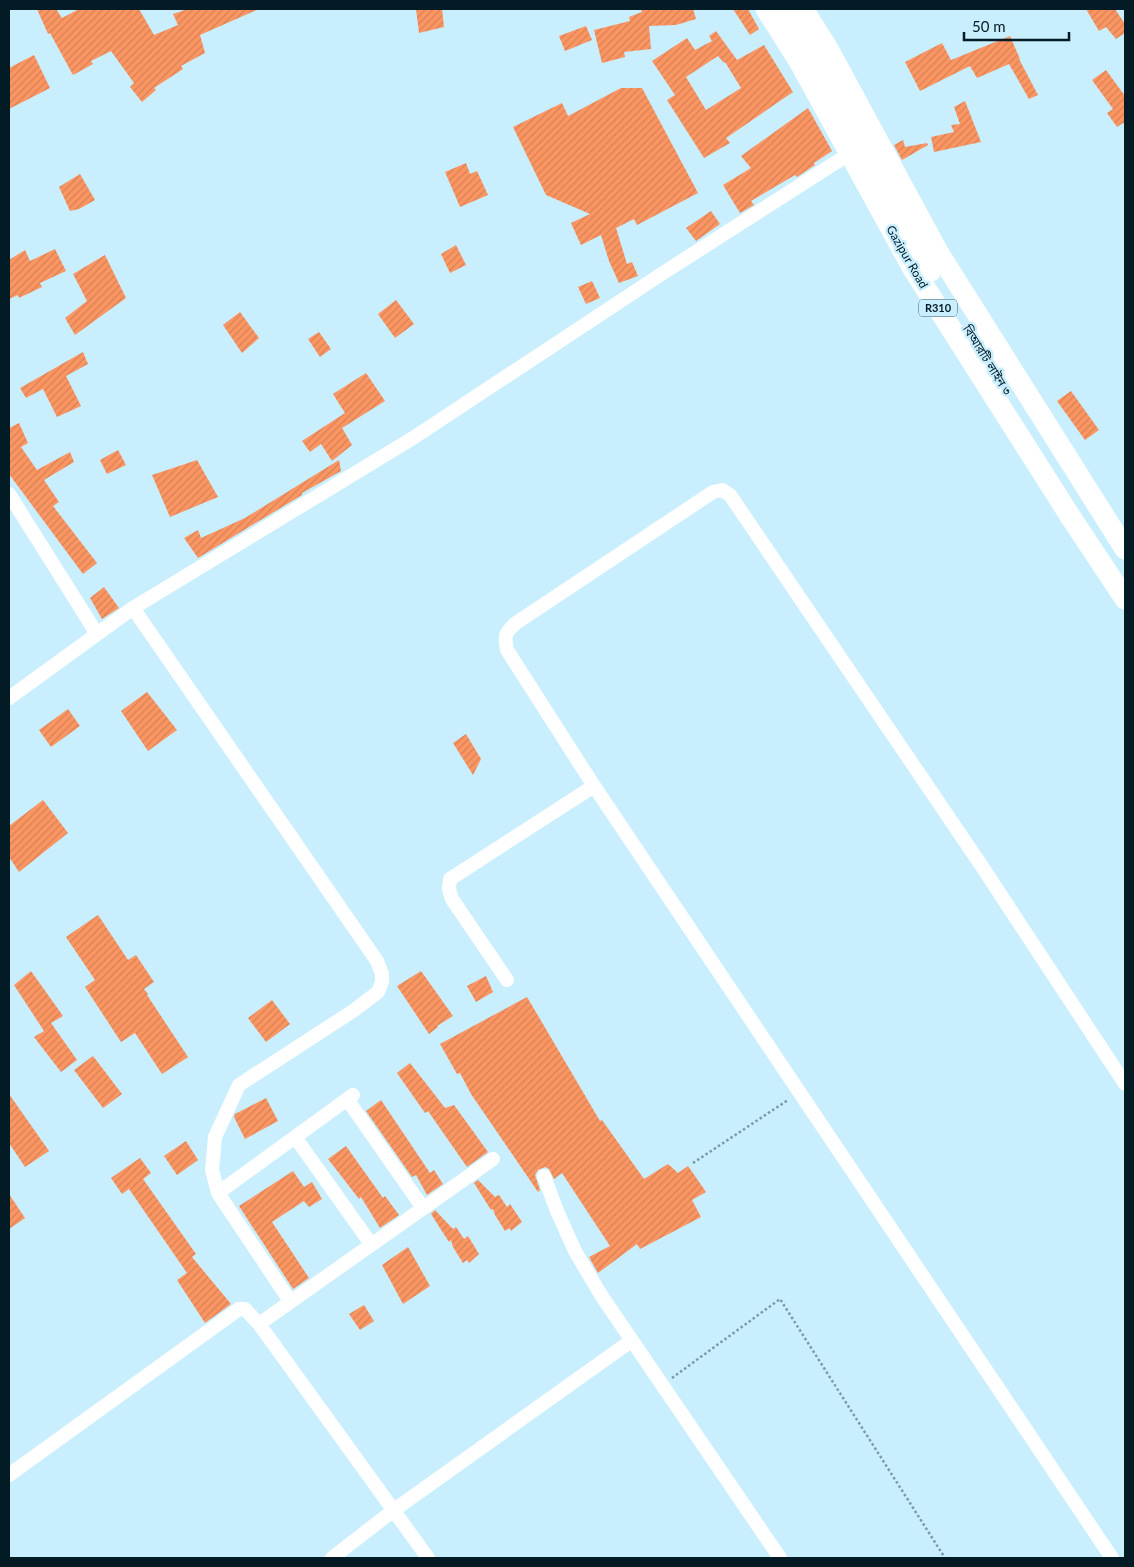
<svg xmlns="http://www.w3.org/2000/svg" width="1134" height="1567" font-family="Lato,'Noto Sans Bengali',sans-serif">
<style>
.building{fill:url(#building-hatch);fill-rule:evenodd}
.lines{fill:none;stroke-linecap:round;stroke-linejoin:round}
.path{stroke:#7a9aa8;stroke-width:2.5;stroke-dasharray:2.5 2.5;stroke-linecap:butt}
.minor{stroke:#fff;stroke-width:14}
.primary{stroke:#fff;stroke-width:21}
.labels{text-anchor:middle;stroke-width:5;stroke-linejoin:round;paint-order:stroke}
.shield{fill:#c9eefe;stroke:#3e5a66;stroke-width:1}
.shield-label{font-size:11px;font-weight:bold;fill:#021b25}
.street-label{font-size:12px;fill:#021b25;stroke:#c9eefe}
</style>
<defs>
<pattern id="building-hatch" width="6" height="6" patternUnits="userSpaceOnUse" patternTransform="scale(1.25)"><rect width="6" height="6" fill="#fb9663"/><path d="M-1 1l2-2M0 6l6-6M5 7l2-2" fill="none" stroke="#d68156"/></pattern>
</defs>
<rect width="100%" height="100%" fill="#c9eefe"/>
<path class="building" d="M37 9H56L62 18 79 9H139L154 35 178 25 173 14 188 9H259L200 35 205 53 181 66 183 69 154 88 156 90 142 102 130 87 134 83 111 51 91 61 93 64 73 75 50 33 48 34Z
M416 9H442L444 27 419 33Z
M641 9H693L696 19 676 25 649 26 651 49 624 52 625 57 602 63 594 30 630 21 629 17 642 12Z
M733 9H748L759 29 750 35Z
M1086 9H1115L1125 24V33L1116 39 1106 27 1099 31Z
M586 26 592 40 565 51 559 36Z
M716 31 737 60 764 45 793 92 726 138 730 143 704 158 667 100 675 95 652 61 687 38 695 50 712 41 709 36ZM718 56 724 63 725 62 741 88 706 110 686 77Z
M1010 36 1020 59H1019L1038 95 1029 99 1009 64 977 78 970 66 920 91 905 62 942 43 951 60Z
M34 55 50 88 9 109V68Z
M1106 70 1125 96V125L1123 123 1117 127 1107 113 1113 109 1092 80Z
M621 88H642L698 193 637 225 634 219 616 228 627 264 632 262 638 276 619 283 609 261 601 235 581 245 571 223 590 214 546 195 513 127 562 103 568 116Z
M965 101 981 142 934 152 931 137 954 132 951 125 960 124 954 107Z
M808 108 832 151 814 163 815 165 797 177 795 175 751 201 754 205 740 213 723 185 751 168 741 156Z
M903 140 905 147 927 143 928 145 902 160 894 145Z
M466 163 470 174 477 171 488 195 460 207 445 172Z
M80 174 95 200 79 209 70 211 59 187Z
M711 211 720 224 696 241 686 228Z
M456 245 466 265 450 273 441 254Z
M55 249 66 271 40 283 42 287 19 298 18 295 9 299V260L25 250 30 261Z
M105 255 126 298 75 335 65 318 87 301 73 274Z
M592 281 600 298 586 304 578 287Z
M396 300 414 324 395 338 378 314Z
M240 312 259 338 242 353 223 325Z
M319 332 331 349 320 357 308 339Z
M83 352 88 364 66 376 81 406 57 417 43 389 26 398 20 388Z
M366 373 385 401 342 428 352 445 332 461 321 444 310 452 302 441 345 413 333 394Z
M1071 391 1099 430 1085 440 1057 401Z
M19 423 28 443 21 447 37 470 70 452 74 462 44 480 59 502 53 506 97 563 83 574 9 474V428Z
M118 450 126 465 107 474 100 460Z
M197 460 218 497 170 517 152 475Z
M339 460 341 471 302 493V495L198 558 184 538 198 530 201 538 245 518Z
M104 587 119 608 102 619 90 598Z
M147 692 177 730 148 751 121 711Z
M68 709 80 726 51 747 39 730Z
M466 734 481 759 473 775 453 743Z
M43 800 68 833 19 872 9 857V826Z
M98 915 128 960 136 955 154 982 144 989 148 994 147 995 188 1057 162 1074 135 1033 121 1042 85 987 95 980 66 937Z
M31 971 63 1016 51 1023 77 1060 61 1072 34 1037 44 1031 14 985Z
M421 971 453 1016 437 1026 438 1027 429 1034 397 986Z
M486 976 493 992 476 1002 467 986Z
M527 997 600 1121 602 1120 644 1179 668 1164 678 1173 688 1166 706 1192 692 1200 701 1217 640 1249 637 1244 598 1273 589 1257 610 1246 562 1173 554 1179 549 1169 545 1167 538 1170 535 1175 540 1190 538 1192 471 1094 460 1073 457 1074 440 1044Z
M272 1000 290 1024 266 1042 248 1018Z
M93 1056 122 1094 103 1108 74 1070Z
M410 1063 445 1108 454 1105 488 1152 467 1167 428 1111 425 1113 397 1073Z
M9 1094 49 1151 25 1167 9 1143Z
M266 1098 278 1121 245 1139 234 1117 235 1114Z
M381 1100 430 1173 434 1170 443 1184 427 1195 416 1175 412 1177 366 1111Z
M186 1141 198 1160 177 1175 164 1156Z
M346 1146 383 1198 385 1196 399 1215 380 1228 361 1197 359 1199 328 1159Z
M140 1158 151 1173 143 1179 196 1254 192 1257 231 1304 205 1323 177 1280 187 1273 129 1189 122 1194 111 1178Z
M293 1171 304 1187 312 1182 322 1199 309 1207 304 1201 272 1222 309 1278 293 1289 239 1206Z
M478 1180 495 1197 499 1195 507 1207 510 1204 522 1222 511 1231 510 1228 505 1231 495 1215 493 1209 491 1210 474 1183Z
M9 1194 25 1218 9 1229Z
M435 1210 453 1229 456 1227 464 1239 468 1236 479 1254 469 1263 467 1260 463 1263 453 1247 451 1240 449 1242 431 1214Z
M408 1247 430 1286 403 1304 382 1265Z
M364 1305 374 1321 360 1330 349 1314Z"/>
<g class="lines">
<path class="path" d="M693 1163 788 1100
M672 1378 780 1299 945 1558"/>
<path class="minor" d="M9 494 97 634
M133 608 377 961 382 974V982L378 992 353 1011 239 1085 215 1137 212 1170 218 1193 290 1301
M9 698 133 608 413 438 663 273 849 154
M507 980 452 899 449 889 450 879 594 786
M347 1099 423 1208
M295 1137 371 1244
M544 1176 557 1211 575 1251 601 1295 780 1558
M218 1193 353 1095
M259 1324 493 1159
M9 1475 239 1309H245L259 1324 428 1558
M332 1558 394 1510 631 1341
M1112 1558 594 786 507 650C504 635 505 633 516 623L713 492 722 490 730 495 981 865 1125 1084"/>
<path class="primary" d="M766 9 800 63 912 267 1070 516 1125 599
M785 9 813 54 931 271
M803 9 827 47 938 252 1125 549"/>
</g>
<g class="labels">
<rect class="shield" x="919" y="299.5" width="38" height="17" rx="4"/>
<g class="shield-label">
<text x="938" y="312">R310</text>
</g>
<g class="street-label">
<text transform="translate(907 257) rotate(60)" y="4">Gazipur Road</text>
<text transform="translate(987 360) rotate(58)" y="4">বিআরটি লাইন ৩</text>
</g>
</g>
<rect width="1134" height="1567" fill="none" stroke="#021b25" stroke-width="20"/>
<path d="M964 32v8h105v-8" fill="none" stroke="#021b25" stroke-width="2.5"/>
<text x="972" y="32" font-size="15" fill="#021b25" stroke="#c9eefe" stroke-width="4" paint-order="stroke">50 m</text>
</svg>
